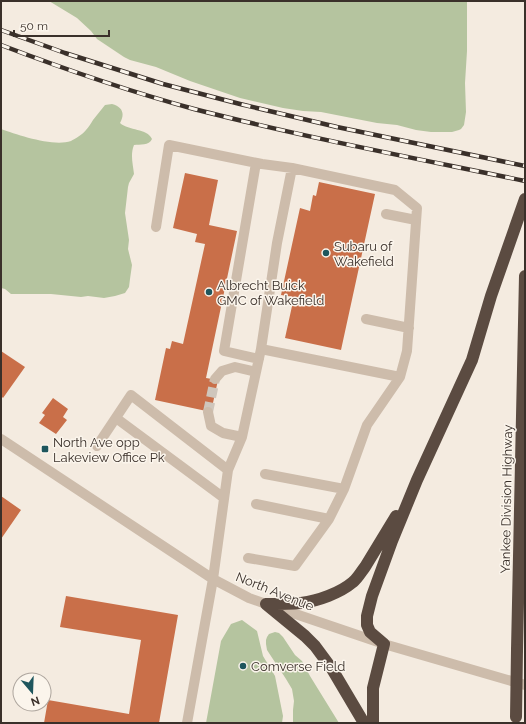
<svg xmlns="http://www.w3.org/2000/svg" width="526" height="724" font-family="Raleway,sans-serif">
<style>
.green{fill:#b5c49f}
.building{fill:#c96f49}
.lines{fill:none;stroke-linecap:round;stroke-linejoin:round}
.minor-tunnel{stroke:#cfc6bc;stroke-width:10;stroke-dasharray:10 5;stroke-linecap:butt}
.minor{stroke:#cdbcab;stroke-width:10}
.highway{stroke:#5b4b41;stroke-width:12}
.rail-casing{stroke:#3a302a;stroke-width:4.5}
.rail{stroke:#fbf5ec;stroke-width:3;stroke-dasharray:9;stroke-linecap:butt}
.highway-bridge{stroke:#5b4b41;stroke-width:12}
.poi-dot{fill:#1e565d;stroke:#fbf5ec;stroke-width:1.5}
.labels{text-anchor:middle;stroke-width:3;stroke-linejoin:round;paint-order:stroke}
.poi-label{font-size:13px;fill:#3a302a;stroke:#fbf5ec;text-anchor:start}
.street-label{font-size:13px;fill:#3a302a;stroke:#fbf5ec}
</style>
<rect width="100%" height="100%" fill="#f4ebe0"/>
<path class="green" d="M49 1H467V51L465 83 466 112 464 125 461 129 459 130 452 132H431L416 130 397 125 377 123 321 112 303 111 283 108 240 98 190 81 156 67 130 60 124 57 97 39 91 31 77 18Z
M112 104C123 107 125 114 120 123 129 131 147 128 152 139 149 146 140 144 134 145 130 155 133 164 134 174L129 183 128 187 125 213 129 240 128 249 132 265 130 279 129 287 125 293 115 296 104 298 88 296 81 297 51 294H11L5 289 1 288V129C18 135 53 147 71 141 75 139 83 134 86 130 89 127 91 123 93 120 97 115 101 110 105 105Z
M242 620 257 631 263 656 275 676 283 716 282 723H206L221 641 231 624Z
M275 632 279 633 283 637 295 655 302 661 310 676 339 723H293V710L294 701 292 689 286 679 267 650 266 644V640L267 637 269 634Z"/>
<path class="building" d="M185 173 218 180 209 225 237 231 206 378 218 380 211 412 155 400 166 348 170 349 172 341 183 344 205 244 195 242 197 234 173 228Z
M319 182 375 194 341 350 285 338 294 297 281 295 300 208 310 211 313 195 316 196Z
M1 351 25 367 3 398 1 396Z
M53 398 68 409 63 417 67 420 56 434 39 423 45 415 42 413Z
M1 496 21 510 1 539Z
M66 596 178 615 159 723H44L48 700 129 714 141 640 60 627Z"/>
<g class="lines">
<path class="minor-tunnel" d="M208 412 215 379"/>
<path class="minor" d="M256 163 224 351 259 359
M386 214 416 220
M156 227 169 145 262 164 292 168 395 190 417 208 407 351 400 377
M366 319 409 328
M215 379 222 371 235 367 256 372
M208 412 211 426 223 433 242 437
M116 418 224 498
M1 439 213 579 249 598 266 604 384 644 525 685
M97 446 131 395 228 470
M265 474 344 489
M256 504 329 519
M248 558 295 566 329 519 344 489 367 425 400 377 261 349
M187 723 213 579 228 470 242 437 261 349 277 243 292 168"/>
<path class="highway" d="M266 604C277 604 289 604 301 603 318 601 340 593 353 582 358 578 361 572 365 567L396 516
M266 604 305 636 315 646 332 669 364 723
M517 650 525 276
M373 723V688L384 644 370 632 367 625V616L372 596 392 541 417 480 472 360 491 296 525 199"/>
<g class="rail-casing">
<path id="rail" d="M1 30 65 53 163 84 240 104 337 127 525 166
M1 45C64 69 128 91 194 109 303 137 414 158 525 181"/>
</g>
<use href="#rail" class="rail"/>
<path class="highway-bridge" d="M516 717 517 650"/>
</g>
<g class="poi-dot">
<circle cx="326" cy="253" r="4"/>
<circle cx="209" cy="292" r="4"/>
<rect x="41" y="445" width="8" height="8" rx="2"/>
<circle cx="243" cy="666" r="4"/>
</g>
<g class="labels">
<g class="poi-label">
<text x="334" y="251">Subaru of<tspan x="334" dy="15">Wakefield</tspan></text>
<text x="217" y="290">Albrecht Buick<tspan x="217" dy="15">GMC of Wakefield</tspan></text>
<text x="53" y="447">North Ave opp<tspan x="53" dy="15">Lakeview Office Pk</tspan></text>
<text x="251" y="671">Comverse Field</text>
</g>
<g class="street-label">
<text transform="translate(506 499) rotate(-89)" y="5">Yankee Division Highway</text>
<text transform="translate(275 591) rotate(22)" y="5">North Avenue</text>
</g>
</g>
<rect width="526" height="724" fill="none" stroke="#3a302a" stroke-width="4"/>
<g transform="translate(32 692) rotate(161)"><circle r="19" fill="#fbf5ec" stroke="#aea69e"/>
<path d="M0-3L7 15L0 10L-7 15Z" fill="#1e565d"/>
<text y="-6" font-size="11" font-weight="bold" text-anchor="middle" fill="#3a302a">N</text>
</g>
<path d="M14 30v6h95v-6" fill="none" stroke="#3a302a" stroke-width="2"/>
<text x="20" y="30" font-size="12" fill="#3a302a" stroke="#fbf5ec" stroke-width="3" paint-order="stroke">50 m</text>
</svg>
